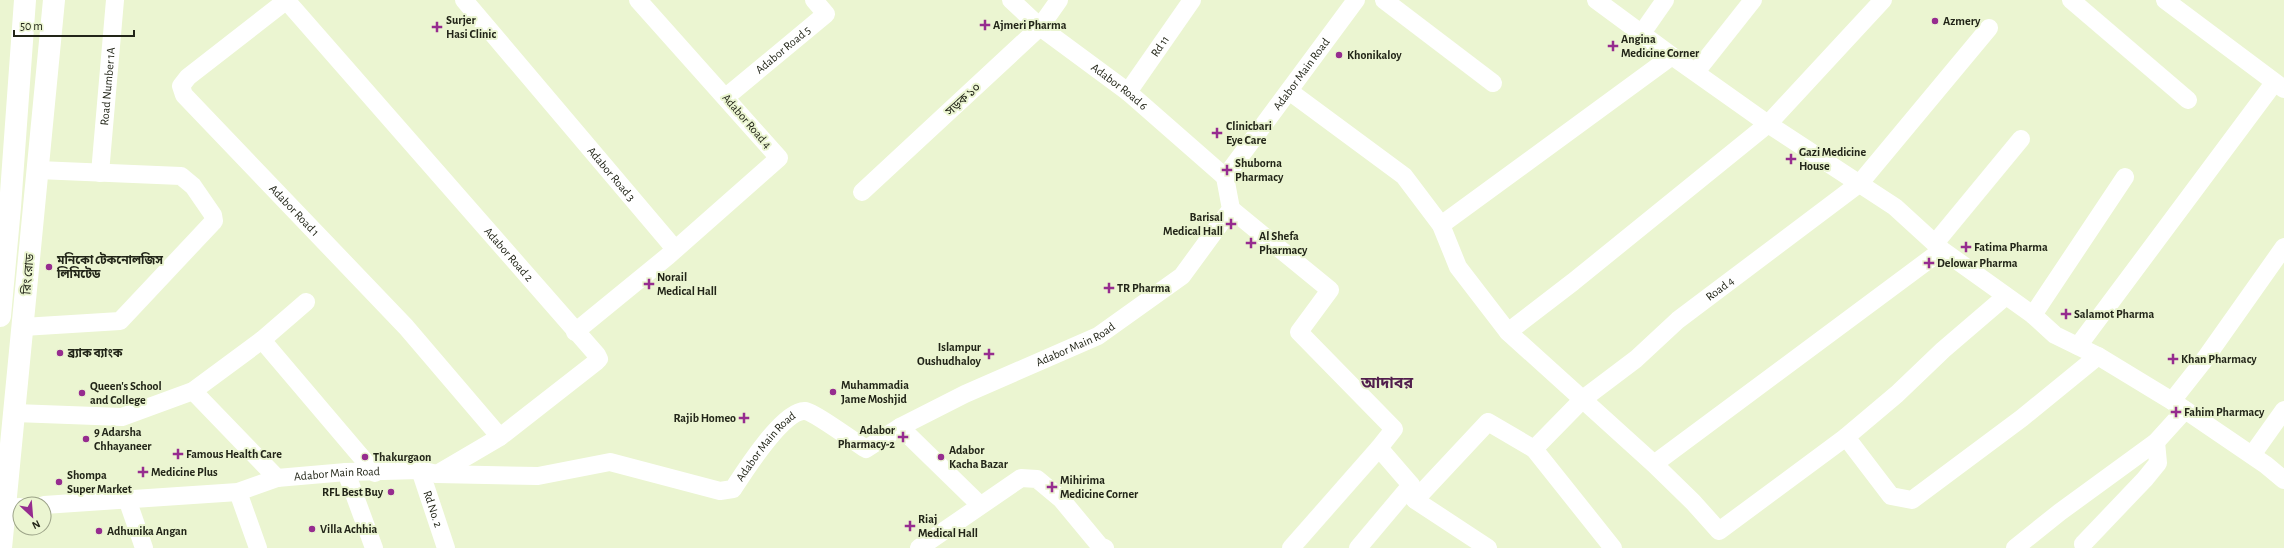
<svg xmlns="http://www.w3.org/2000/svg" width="2284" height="548" font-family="'Alegreya Sans','Noto Sans Bengali',sans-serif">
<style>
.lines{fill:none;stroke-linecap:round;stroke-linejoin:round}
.minor{stroke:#fff;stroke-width:18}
.secondary{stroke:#fff;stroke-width:22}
.poi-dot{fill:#962c8f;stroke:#ebf5d1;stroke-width:1.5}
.labels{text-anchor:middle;stroke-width:4;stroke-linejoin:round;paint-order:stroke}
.poi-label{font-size:12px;font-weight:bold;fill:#222518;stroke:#ebf5d1;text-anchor:start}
.street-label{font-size:12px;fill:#222518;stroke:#ebf5d1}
.district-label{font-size:16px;font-weight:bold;fill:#521f4e;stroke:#ebf5d1}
</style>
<rect width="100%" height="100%" fill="#ebf5d1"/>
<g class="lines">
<g class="minor">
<path id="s1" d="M286 0 597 355 599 359 596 362 500 437 437 474"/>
<path id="s2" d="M287 0 188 77 181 86 184 95 406 327 500 437"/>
<path id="s3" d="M464 0 675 249"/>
<path id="s4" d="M1011 0 1040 27 1128 92 1225 177"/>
<path d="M1384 0 1493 83"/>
<path d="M1596 0 1672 56 1768 124 1895 207 1942 250 2033 315 2055 335 2098 356 2172 401 2266 465 2284 480"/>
<path d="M2071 0 2188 100"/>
<path d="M2165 0 2284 89"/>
<path d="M1642 33 1665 0"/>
<path d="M1696 72 1753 0"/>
<path d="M1289 91 1404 176 1441 225 1458 267 1508 332 1654 464 1693 502 1719 531 1846 437 1897 394 1943 350 2006 296"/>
<path id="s5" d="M1128 92 1192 0"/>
<path id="s6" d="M726 97 826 14 814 0"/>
<path id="s7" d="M100 173 115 0"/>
<path d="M862 192 1040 27 1059 0"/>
<path d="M1231 209 1330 290 1299 332 1394 429 1379 448 1411 485 1415 500 1488 548"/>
<path d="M1441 225 1672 56"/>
<path d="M1936 242 2021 139"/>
<path d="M306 302 262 340 375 473"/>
<path d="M2033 315 2125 177"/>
<path d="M23 327 120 321 214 221 213 215 193 186 181 176 38 170"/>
<path d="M575 332 668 256 779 158 638 0"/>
<path d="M1508 332 1573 282 1768 124 1883 0"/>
<path d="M2078 346 2274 83"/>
<path d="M193 391 277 478"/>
<path d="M2172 401 2202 363 2284 247"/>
<path d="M15 413 122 417 193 391 262 340"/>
<path d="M900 427 980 505"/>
<path d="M1846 437 1891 496 1912 500 2022 418 2098 356"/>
<path id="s8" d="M1534 449 1583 399 1636 359 1678 320 1860 183 1989 28"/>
<path d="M2252 455 2284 410"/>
<path d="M1654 464 1942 250"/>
<path id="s9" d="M420 470 446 548"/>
<path d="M346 472 374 548"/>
<path d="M238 492 258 548"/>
<path d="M127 499 144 548"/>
<path d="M1415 500 1488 422 1534 449 1613 548"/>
<path d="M0 502 6 508 20 507"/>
<path id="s10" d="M44 505 238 492 277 478 346 472 420 470 437 474 538 476 610 462 720 491 733 489C744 472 784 409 805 411 814 412 855 442 866 449L900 427 965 394 1098 336 1182 276 1231 209 1225 177 1356 0"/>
<path d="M2083 544 2145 479 2158 463 2156 442"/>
<path d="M919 548 1021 478 1037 479 1061 499 1100 546 1105 548"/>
<path d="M1291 548 1379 448"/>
<path d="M1358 548 1411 485"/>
<path d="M2015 548 2060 512 2156 442 2185 410"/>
</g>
<path class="secondary" d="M0 316 10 207 25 0
M1 548 54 0"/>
</g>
<g class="poi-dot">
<circle cx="1935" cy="21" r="4"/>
<path d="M983 19h4v4h4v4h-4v4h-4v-4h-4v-4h4z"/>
<path d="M435 21h4v4h4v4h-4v4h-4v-4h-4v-4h4z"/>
<path d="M1611 40h4v4h4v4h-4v4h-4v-4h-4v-4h4z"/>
<circle cx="1339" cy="55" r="4"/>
<path d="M1215 127h4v4h4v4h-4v4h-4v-4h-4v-4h4z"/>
<path d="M1789 153h4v4h4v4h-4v4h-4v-4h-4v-4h4z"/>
<path d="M1225 164h4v4h4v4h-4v4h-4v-4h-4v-4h4z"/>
<path d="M1229 218h4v4h4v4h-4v4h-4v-4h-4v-4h4z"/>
<path d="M1249 237h4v4h4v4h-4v4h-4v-4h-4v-4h4z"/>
<path d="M1964 241h4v4h4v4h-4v4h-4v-4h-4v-4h4z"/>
<path d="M1927 257h4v4h4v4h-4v4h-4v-4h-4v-4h4z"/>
<circle cx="49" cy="267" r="4"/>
<path d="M647 278h4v4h4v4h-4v4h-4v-4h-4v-4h4z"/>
<path d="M1107 282h4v4h4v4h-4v4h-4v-4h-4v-4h4z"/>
<path d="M2064 308h4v4h4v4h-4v4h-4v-4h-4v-4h4z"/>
<circle cx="60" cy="353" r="4"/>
<path d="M987 348h4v4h4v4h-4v4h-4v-4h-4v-4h4z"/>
<path d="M2171 353h4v4h4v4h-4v4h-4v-4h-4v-4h4z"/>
<circle cx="833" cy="392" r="4"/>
<circle cx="82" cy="393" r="4"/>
<path d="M2174 406h4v4h4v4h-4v4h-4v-4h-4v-4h4z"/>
<path d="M742 412h4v4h4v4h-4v4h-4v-4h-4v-4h4z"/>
<path d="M901 431h4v4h4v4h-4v4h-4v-4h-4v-4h4z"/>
<circle cx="86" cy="439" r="4"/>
<path d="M176 448h4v4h4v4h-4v4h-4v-4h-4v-4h4z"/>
<circle cx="365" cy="457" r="4"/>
<circle cx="941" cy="457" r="4"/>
<path d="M141 466h4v4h4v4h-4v4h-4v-4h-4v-4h4z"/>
<circle cx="59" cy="482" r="4"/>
<path d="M1050 481h4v4h4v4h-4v4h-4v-4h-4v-4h4z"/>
<circle cx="391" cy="492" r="4"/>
<path d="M908 520h4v4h4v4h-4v4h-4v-4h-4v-4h4z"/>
<circle cx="312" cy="529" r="4"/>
<circle cx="99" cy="531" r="4"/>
</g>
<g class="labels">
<g class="poi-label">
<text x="446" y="24">Surjer<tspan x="446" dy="14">Hasi Clinic</tspan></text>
<text x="1943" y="25">Azmery</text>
<text x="993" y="29">Ajmeri Pharma</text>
<text x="1621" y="43">Angina<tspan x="1621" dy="14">Medicine Corner</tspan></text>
<text x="1347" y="59">Khonikaloy</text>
<text x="1226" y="130">Clinicbari<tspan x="1226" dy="14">Eye Care</tspan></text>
<text x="1799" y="156">Gazi Medicine<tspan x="1799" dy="14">House</tspan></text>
<text x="1235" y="167">Shuborna<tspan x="1235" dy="14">Pharmacy</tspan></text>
<text x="1223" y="221" text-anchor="end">Barisal<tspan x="1223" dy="14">Medical Hall</tspan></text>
<text x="1259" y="240">Al Shefa<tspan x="1259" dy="14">Pharmacy</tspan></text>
<text x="1974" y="251">Fatima Pharma</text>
<text x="57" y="264">মনিকো টেকনোলজিস<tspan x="57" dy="14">লিমিটেড</tspan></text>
<text x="1937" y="267">Delowar Pharma</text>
<text x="657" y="281">Norail<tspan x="657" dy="14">Medical Hall</tspan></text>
<text x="1117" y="292">TR Pharma</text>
<text x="2074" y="318">Salamot Pharma</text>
<text x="981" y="351" text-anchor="end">Islampur<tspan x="981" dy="14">Oushudhaloy</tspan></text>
<text x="68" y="357">ব্র্যাক ব্যাংক</text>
<text x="2181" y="363">Khan Pharmacy</text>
<text x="841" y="389">Muhammadia<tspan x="841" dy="14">Jame Moshjid</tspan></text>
<text x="90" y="390">Queen's School<tspan x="90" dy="14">and College</tspan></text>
<text x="2184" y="416">Fahim Pharmacy</text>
<text x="736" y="422" text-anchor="end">Rajib Homeo</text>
<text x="895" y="434" text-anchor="end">Adabor<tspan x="895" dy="14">Pharmacy-2</tspan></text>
<text x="94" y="436">9 Adarsha<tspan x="94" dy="14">Chhayaneer</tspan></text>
<text x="949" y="454">Adabor<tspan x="949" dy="14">Kacha Bazar</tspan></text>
<text x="186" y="458">Famous Health Care</text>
<text x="373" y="461">Thakurgaon</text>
<text x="151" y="476">Medicine Plus</text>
<text x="67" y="479">Shompa<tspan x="67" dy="14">Super Market</tspan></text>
<text x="1060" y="484">Mihirima<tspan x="1060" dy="14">Medicine Corner</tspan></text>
<text x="383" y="496" text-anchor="end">RFL Best Buy</text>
<text x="918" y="523">Riaj<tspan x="918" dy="14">Medical Hall</tspan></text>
<text x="320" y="533">Villa Achhia</text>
<text x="107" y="535">Adhunika Angan</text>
</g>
<g class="street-label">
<text dy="4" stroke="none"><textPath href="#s5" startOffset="56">Rd 11</textPath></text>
<text dy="4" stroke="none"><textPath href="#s6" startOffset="74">Adabor Road 5</textPath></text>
<text dy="4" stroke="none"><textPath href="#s10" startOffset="1484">Adabor Main Road</textPath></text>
<text dy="4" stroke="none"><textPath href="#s7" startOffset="87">Road Number 1A</textPath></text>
<text dy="4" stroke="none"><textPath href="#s4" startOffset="139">Adabor Road 6</textPath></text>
<text transform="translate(963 99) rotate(-42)" y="4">সড়ক ১০</text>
<text transform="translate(747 121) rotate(49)" y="4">Adabor Road 4</text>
<text dy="4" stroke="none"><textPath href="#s3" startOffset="228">Adabor Road 3</textPath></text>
<text dy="4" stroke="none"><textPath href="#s2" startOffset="306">Adabor Road 1</textPath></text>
<text dy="4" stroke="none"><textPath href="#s1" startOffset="338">Adabor Road 2</textPath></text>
<text transform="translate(28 274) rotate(-85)" y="4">রিং রোড</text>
<text dy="4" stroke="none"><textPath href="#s8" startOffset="246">Road 4</textPath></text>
<text dy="4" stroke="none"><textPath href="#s10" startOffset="1113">Adabor Main Road</textPath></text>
<text dy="4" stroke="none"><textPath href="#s10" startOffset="752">Adabor Main Road</textPath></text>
<text dy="4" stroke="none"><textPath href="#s10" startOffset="296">Adabor Main Road</textPath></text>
<text dy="4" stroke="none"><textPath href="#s9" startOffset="41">Rd No. 2</textPath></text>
</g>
<g class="district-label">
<text x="1387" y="388">আদাবর</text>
</g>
</g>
<g transform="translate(32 516) rotate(154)"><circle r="19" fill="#ebf5d1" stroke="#9ba287"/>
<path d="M0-3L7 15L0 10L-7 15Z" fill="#962c8f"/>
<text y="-6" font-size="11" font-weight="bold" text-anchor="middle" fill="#222518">N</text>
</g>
<path d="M14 30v6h120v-6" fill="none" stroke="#222518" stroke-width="2"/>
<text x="20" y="30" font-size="12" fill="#222518" stroke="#ebf5d1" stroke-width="3" paint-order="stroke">50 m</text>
</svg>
